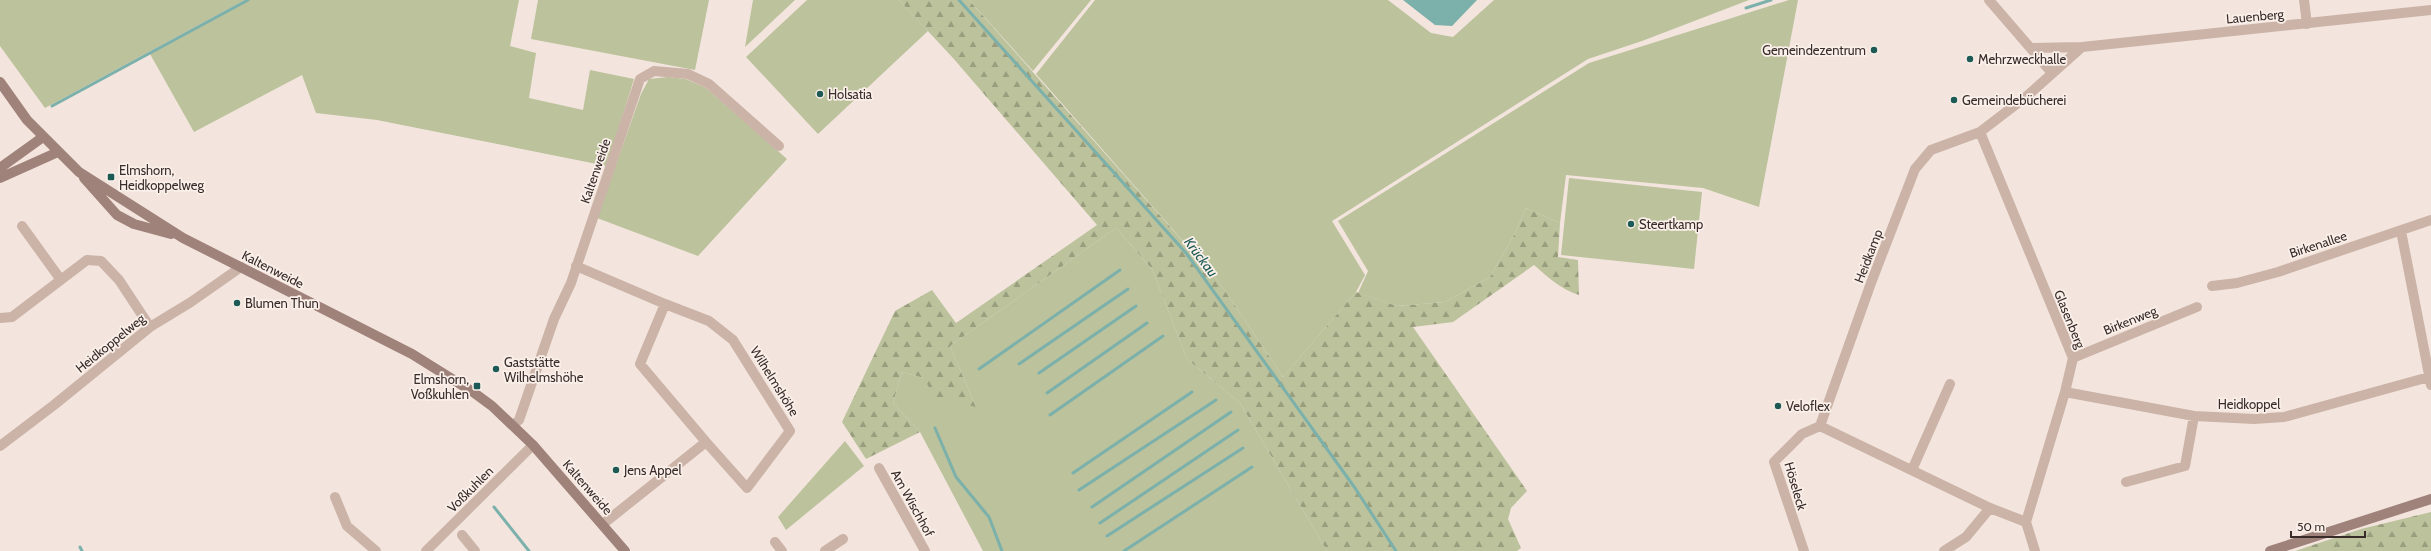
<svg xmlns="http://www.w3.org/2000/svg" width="2431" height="551" font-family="Cabin,sans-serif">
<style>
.green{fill:#bbc29c}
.forest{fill:url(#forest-firs)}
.water{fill:#7bb0ab}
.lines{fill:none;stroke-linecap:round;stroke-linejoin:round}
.stream{stroke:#7bb0ab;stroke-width:3}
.minor{stroke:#cbb3a8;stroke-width:10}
.secondary{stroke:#9f827a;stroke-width:10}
.poi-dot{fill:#1d5a55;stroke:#faf0e9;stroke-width:1.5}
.labels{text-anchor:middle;stroke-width:3.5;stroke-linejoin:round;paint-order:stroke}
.street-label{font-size:13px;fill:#382b29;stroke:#faf0e9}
.poi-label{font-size:13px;fill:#382b29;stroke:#faf0e9;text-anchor:start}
.water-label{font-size:14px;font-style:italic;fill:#1d5a55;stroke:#faf0e9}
</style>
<defs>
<pattern id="forest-firs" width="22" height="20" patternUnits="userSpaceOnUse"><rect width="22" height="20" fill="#bbc29c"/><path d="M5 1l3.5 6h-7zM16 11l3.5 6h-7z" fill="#999e7f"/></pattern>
</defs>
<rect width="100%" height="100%" fill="#f3e5dd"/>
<path class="green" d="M0 0H245L45 108 0 46Z
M248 0H519L510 46 536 53 529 98 583 110 590 70 634 79 607 166 377 120 316 113 302 75 194 132 150 54Z
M538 0H709L695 70 531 39Z
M753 0H795L745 47Z
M807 0H899L928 31 818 134 746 57Z
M969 0H1091L1033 71Z
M1095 0H1388L1431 33 1453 37 1494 0H1749L1642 41 1588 59 1332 221 1365 275 1356 292 1283 377 1219 282 1036 74Z
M1789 0H1798L1759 207 1703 188 1566 175 1560 223 1526 208 1514 235 1490 277 1445 302 1397 306 1358 293 1368 271 1338 221 1589 63Z
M668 77 686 79 706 88 787 159 698 256 597 218 641 94 649 79Z
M1569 178 1702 192 1694 269 1561 255Z
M1116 228 1152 269 1187 359 1240 403 1327 551H983L920 432 893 403 902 372 924 378 976 407 950 346Z
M845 441 864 466 786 530 778 517Z"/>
<path class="forest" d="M899 0H969L1219 282 1283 377 1356 292 1397 306 1445 302 1490 277 1514 235 1526 208 1560 223 1558 257 1578 260 1579 295C1560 289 1548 277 1534 265L1453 322 1413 327 1527 491 1511 508 1508 519 1521 548 1517 551H1327L1240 403 1187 359 1152 269 1116 228 950 346 976 407 934 397 924 378 902 372 893 403 920 432 866 459 842 422 895 311 932 290 956 323 1097 225 953 58Z
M2431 512V551H2295L2361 529Z"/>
<path class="water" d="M1403 0H1477L1452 26 1435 25Z"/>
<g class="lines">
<path class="stream" d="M959 0 1186 253 1355 488 1396 551
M1746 8 1771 0
M52 106 248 0
M1019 364 1128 289
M979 369 1120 270
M1039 373 1136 306
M1047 393 1147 323
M1050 415 1163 336
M935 428 956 477 989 517 1002 551
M1073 473 1192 392
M1079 490 1216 400
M494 507 529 551
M1092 507 1231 412
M1100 523 1238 430
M1107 536 1243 448
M80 547 82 551
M1124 551 1252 467"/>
<path class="minor" d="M1989 0 2052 73
M2304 0 2307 24
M2032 48 2082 47 2431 10
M1980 132 2073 358 2065 392 2026 522 2035 551
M22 226 61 280
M2401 231 2431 385
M576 266 665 304 640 364 706 442 603 524
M2212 286 2237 283 2278 272 2431 220
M665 304 709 321 733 340 790 431 747 488 706 442
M0 318 12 317 87 260 101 261 119 280 150 327
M2073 358 2197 307
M2065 392 2194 416 2254 419 2284 417 2429 377
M513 425 519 420 554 319 571 283 640 79 654 71 688 74 709 84 779 146
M1820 426 1871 283 1915 169 1931 150 1980 132 2027 96 2082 47
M1820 426 1990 508 2026 522
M0 446 54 405 150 327 191 302 241 267
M879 468 925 551
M1912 470 1950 384
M2126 482 2185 466 2194 416
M335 497 347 526 376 551
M462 535 475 551
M775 542 782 551
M426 551 533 445
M825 551 843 539
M1804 551 1774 462 1802 434 1820 426
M1944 551 1966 537 1990 508"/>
<path class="secondary" d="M0 82 27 120 79 172 183 238 412 354 473 392 492 406 533 445 625 551
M0 168 43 137
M0 178 58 152
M84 178 117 215 134 224 171 234
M2270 551 2431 499"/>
</g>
<g class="poi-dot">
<circle cx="1874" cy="50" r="4"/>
<circle cx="1970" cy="59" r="4"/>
<circle cx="820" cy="94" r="4"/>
<circle cx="1954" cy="100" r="4"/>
<rect x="107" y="173" width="8" height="8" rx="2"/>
<circle cx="1631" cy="224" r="4"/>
<circle cx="237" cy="303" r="4"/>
<circle cx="496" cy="369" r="4"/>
<rect x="473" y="382" width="8" height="8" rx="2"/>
<circle cx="1778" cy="406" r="4"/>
<circle cx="616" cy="470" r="4"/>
</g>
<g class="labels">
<g class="street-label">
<text transform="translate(2255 16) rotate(-5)" y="5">Lauenberg</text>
<text transform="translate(595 171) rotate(-71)" y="5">Kaltenweide</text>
<text transform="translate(2318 244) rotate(-18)" y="5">Birkenallee</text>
<text transform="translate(1868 256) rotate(-69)" y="5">Heidkamp</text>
<text transform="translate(273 269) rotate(27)" y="5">Kaltenweide</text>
<text transform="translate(2070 319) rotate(68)" y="5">Glasenberg</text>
<text transform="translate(2130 320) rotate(-22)" y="5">Birkenweg</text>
<text transform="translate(110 343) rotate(-39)" y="5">Heidkoppelweg</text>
<text transform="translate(775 381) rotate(58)" y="5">Wilhelmshöhe</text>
<text x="2249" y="409">Heidkoppel</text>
<text transform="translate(1796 486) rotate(74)" y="5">Höseleck</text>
<text transform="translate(588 487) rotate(49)" y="5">Kaltenweide</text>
<text transform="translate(470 489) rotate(-45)" y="5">Voßkuhlen</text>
<text transform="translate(913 503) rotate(61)" y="5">Am Wischhof</text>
</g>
<g class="poi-label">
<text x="1866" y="55" text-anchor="end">Gemeindezentrum</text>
<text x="1978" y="64">Mehrzweckhalle</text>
<text x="828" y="99">Holsatia</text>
<text x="1962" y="105">Gemeindebücherei</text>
<text x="119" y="175">Elmshorn,<tspan x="119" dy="15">Heidkoppelweg</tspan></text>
<text x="1639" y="229">Steertkamp</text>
<text x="245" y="308">Blumen Thun</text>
<text x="504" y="367">Gaststätte<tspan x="504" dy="15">Wilhelmshöhe</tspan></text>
<text x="469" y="384" text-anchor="end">Elmshorn,<tspan x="469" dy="15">Voßkuhlen</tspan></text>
<text x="1786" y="411">Veloflex</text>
<text x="624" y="475">Jens Appel</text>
</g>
<g class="water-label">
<text transform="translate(1201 257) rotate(53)" y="5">Krückau</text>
</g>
</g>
<path d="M2291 531v6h74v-6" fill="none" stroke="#382b29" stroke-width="2"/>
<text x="2297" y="531" font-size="12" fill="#382b29" stroke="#faf0e9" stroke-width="3" paint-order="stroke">50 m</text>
</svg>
